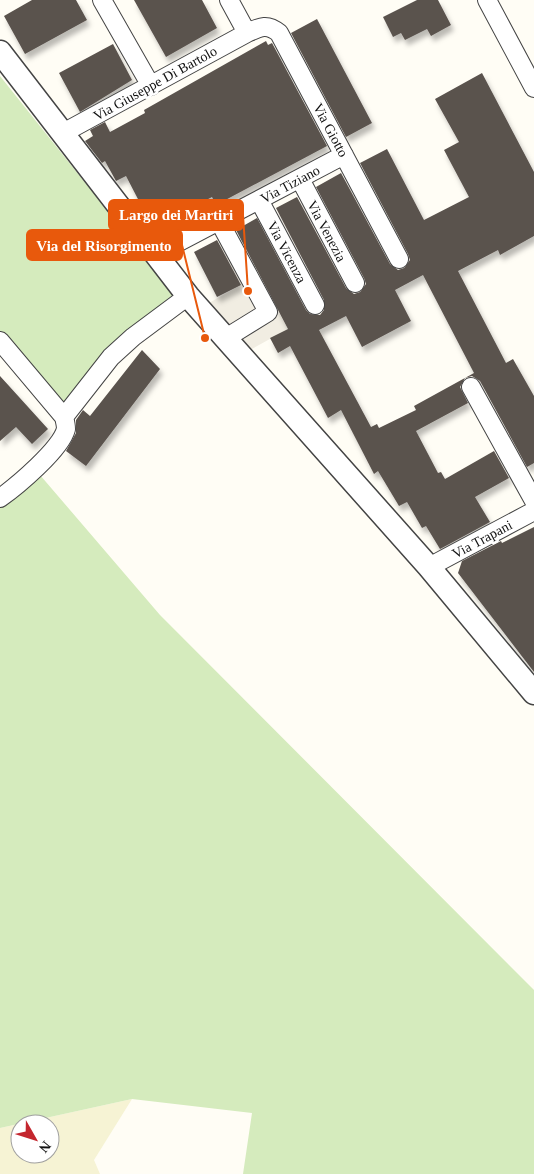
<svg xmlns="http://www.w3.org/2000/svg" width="534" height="1174" font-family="'Times New Roman',serif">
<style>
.farmland{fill:#f6f3d4;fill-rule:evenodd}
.green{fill:#d5ebbd}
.plaza{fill:#f1ede2}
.building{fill:#5a524d;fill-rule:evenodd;filter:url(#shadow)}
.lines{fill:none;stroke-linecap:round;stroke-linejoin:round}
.minor-casing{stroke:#444;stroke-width:20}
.tertiary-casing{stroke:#444;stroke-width:25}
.minor{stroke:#fff;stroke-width:18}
.tertiary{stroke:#fff;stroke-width:22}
.labels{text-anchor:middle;stroke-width:5;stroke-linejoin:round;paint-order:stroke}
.street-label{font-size:14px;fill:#111;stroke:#fff}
.leader{fill:none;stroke:#e8590c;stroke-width:2}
.callout-dot{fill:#e8590c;stroke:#fff;stroke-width:2}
.callout{fill:#e8590c;stroke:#e8590c;stroke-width:2}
.callout-label{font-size:15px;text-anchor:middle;font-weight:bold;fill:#fff}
</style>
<defs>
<filter id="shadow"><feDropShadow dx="3" dy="5.5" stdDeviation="2.5" flood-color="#0004"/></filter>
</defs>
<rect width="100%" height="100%" fill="#fffdf5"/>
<path class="farmland" d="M132 1099 94 1160 100 1174H0V1128ZM20 1124H50V1154H20Z"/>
<path class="green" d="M0 76 174 294 139 323 73 396 63 402 56 399 47 390 0 332Z
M40 475 160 615 534 990V1174H243L252 1113 132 1099 0 1128V506Z"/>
<path class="plaza" d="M210 226 234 231 288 329 241 355 200 308 241 285Z"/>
<path class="building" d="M32 0H76L87 20 25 54 4 16Z
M134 0H202L217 28 166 57Z
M417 0H438L451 25 431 36 427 29 405 40 401 33 393 37 383 17Z
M317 19 372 123 346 137 291 33Z
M266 41 268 45 272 43 327 146 216 205 212 197 153 228 126 176 116 181 105 161 102 163 85 141 93 136 90 130 105 122 110 132 145 113 144 110Z
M113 44 132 80 80 112 59 73Z
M482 73 534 172V236L500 255 498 250 458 271 506 363 513 359 534 396V463L527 467 480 381 472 376 465 378 460 387 468 403 416 431 438 473 441 472 445 479 494 451 509 478 475 497 490 522 440 549 426 526 422 528 407 502 399 506 378 471 374 474 341 410 328 418 290 346 278 353 270 338 288 329 236 230 257 218 306 310 310 314 320 315 324 310V300L276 208 297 197 346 288 354 294 360 292 366 284 364 278 316 187 341 173 390 264 398 270 404 268 410 260 408 254 360 163 387 149 424 220 469 197 444 150 459 142 435 99ZM423 275 474 373 414 406 416 410 379 428 377 424 371 427 319 330 346 316 362 347 411 321 395 290Z
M217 240 241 285 217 297 194 252Z
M142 350 160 369 86 466 66 451 76 433V420L83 410 90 416Z
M0 376 48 429 32 444 16 427 0 441Z
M534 527V672L458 573 462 561 501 541 502 543Z"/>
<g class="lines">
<g class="minor-casing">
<path id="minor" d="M102 0 151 86
M229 0 247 33
M487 0 534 88
M63 133 247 33C260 27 267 23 279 33L399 259
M300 179 355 283
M259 200 315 305
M219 221 268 312 226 338
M156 254 344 155
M0 341 64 417C65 421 66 425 66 429 61 449 17 486 0 498
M471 387 534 501
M64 417 111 357 133 337 188 296
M429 567 534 511"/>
</g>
<g class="tertiary-casing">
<path id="tertiary" d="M0 52 188 296 429 567 534 693"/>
</g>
<use href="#minor" class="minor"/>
<use href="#tertiary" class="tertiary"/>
</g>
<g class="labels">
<g class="street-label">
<text transform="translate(155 83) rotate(-29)" y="5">Via Giuseppe Di Bartolo</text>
<text transform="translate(331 130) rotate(62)" y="5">Via Giotto</text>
<text transform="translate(290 184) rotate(-28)" y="5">Via Tiziano</text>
<text transform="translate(327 231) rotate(62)" y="5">Via Venezia</text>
<text transform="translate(287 252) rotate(62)" y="5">Via Vicenza</text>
<text transform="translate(482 539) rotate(-28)" y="5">Via Trapani</text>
</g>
</g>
<path class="leader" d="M248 291L243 215M205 338L182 245"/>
<g class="callout-dot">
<circle cx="248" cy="291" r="5"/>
<circle cx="205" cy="338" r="5"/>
</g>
<g class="callout">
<rect x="109" y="200" width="134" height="30" rx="5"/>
<rect x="27" y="230" width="155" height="30" rx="5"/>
</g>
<g class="callout-label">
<text x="176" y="220">Largo dei Martiri</text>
<text x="104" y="251">Via del Risorgimento</text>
</g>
<g transform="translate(35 1139) rotate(129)"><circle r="24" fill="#ffffff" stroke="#a0a0a0"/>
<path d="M0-4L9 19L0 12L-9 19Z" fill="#c4262e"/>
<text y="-8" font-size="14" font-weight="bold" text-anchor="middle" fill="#111111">N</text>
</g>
</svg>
